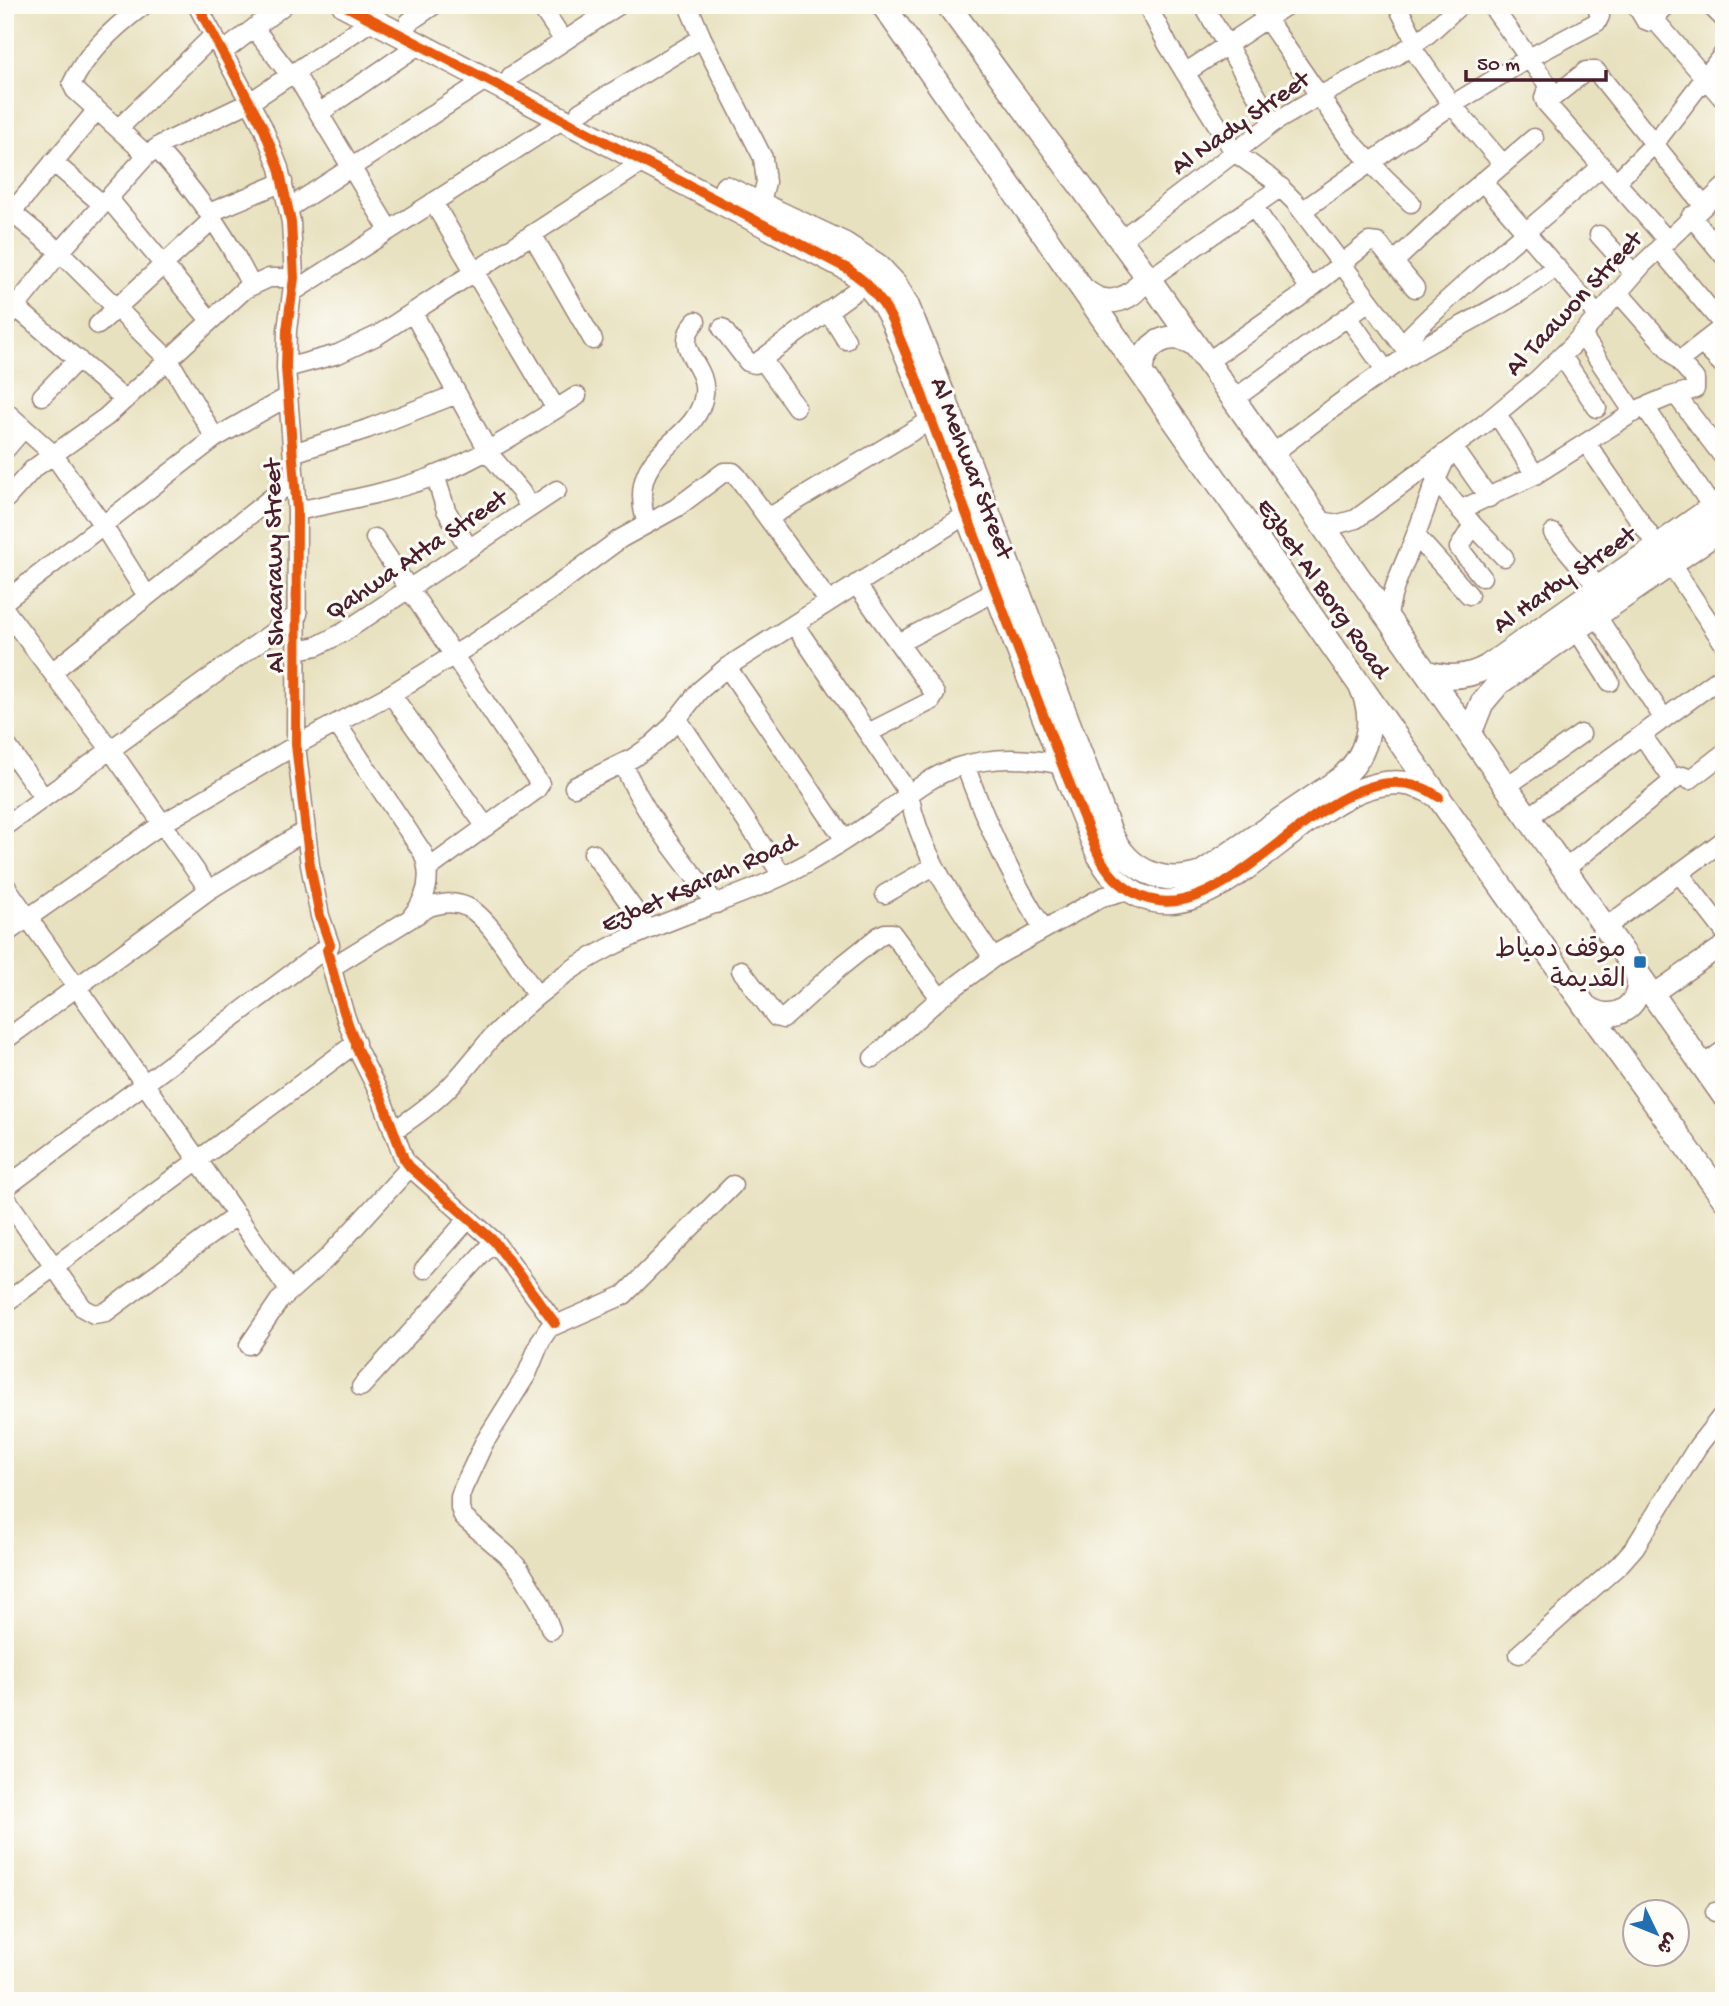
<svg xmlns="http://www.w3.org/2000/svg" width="1729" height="2006" font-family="'Gochi Hand','Playpen Sans Arabic',sans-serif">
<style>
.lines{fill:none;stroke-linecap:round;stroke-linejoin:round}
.minor-casing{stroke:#998075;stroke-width:21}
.tertiary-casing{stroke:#998075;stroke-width:26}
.minor{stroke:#fff;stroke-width:18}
.tertiary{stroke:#fff;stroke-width:23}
.cycleway-casing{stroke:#fdfcf7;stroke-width:15}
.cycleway{stroke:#e8590c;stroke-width:10}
.poi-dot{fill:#1f6fb2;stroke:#fdfcf7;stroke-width:2.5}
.labels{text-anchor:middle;stroke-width:6;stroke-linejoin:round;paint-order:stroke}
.street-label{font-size:26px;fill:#4a1f2b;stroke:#fdfcf7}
.poi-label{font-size:26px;fill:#4a1f2b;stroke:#fdfcf7;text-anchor:end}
</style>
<rect width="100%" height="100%" fill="#fdfcf7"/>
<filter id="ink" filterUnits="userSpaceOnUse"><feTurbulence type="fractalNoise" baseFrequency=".0143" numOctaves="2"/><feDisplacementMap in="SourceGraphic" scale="14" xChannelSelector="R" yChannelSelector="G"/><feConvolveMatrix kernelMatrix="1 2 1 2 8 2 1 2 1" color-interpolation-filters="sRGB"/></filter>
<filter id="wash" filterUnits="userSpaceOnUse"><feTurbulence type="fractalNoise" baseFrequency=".00686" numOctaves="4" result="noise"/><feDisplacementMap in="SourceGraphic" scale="28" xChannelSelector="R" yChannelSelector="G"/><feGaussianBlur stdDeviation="1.57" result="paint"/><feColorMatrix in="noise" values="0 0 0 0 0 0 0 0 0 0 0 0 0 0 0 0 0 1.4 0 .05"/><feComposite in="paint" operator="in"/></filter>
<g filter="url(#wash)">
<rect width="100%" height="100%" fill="#e8e1bf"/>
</g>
<g filter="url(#ink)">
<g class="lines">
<g class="minor-casing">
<path id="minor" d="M144 5C117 25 86 52 72 84L75 90 147 155
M197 5 263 127 279 168 291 222 294 278 287 330 286 368 297 511 296 745 310 865 320 916 330 945 327 950C336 982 342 1013 356 1043V1047L381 1097 404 1159 410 1167 494 1241 555 1323
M540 5 564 41
M688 5 702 38 763 158 766 182 760 206
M1147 5 1168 45 1234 152 1272 179 1296 203 1410 355
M1203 5 1273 123
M1257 5 1349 139 1385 178 1411 203
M1397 5 1416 42
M1491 5 1548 85 1544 98 1546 103 1667 240
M1636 5 1645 20 1650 22 1667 5
M1710 5 1724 19
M1654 19 1724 100
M409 22 434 5
M254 28 290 75
M1411 46 1452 105 1503 164
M223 52 284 5
M294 72 389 230
M1185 73 1287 5
M511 76 619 5
M1546 103 1586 71H1596L1703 205
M580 112 702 38
M319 113 420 44
M118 129 214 35
M156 148C194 189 226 234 251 285
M53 162 102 204
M1482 181 1598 316
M1616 182 1654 144 1724 53
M108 198 210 320
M433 202 556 409
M1253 206 1310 289
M5 207 60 252 169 360 215 438
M289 208 487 79
M1302 211 1452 105 1529 58 1597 22 1600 16 1596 5
M12 212 97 110
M209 213 283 182
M1691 216 1724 256
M532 234 593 340
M1599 235 1634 274
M1120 240 1273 123 1319 96 1396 56 1428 34 1460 5
M1659 248 1724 326
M1394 262 1446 213 1534 138
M1149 279 1281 187
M293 292 562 120
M5 298 125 400
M828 311 846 340
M413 313 491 456 521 492 530 508
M1348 317 1386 371
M5 320 60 252 147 155 162 144 250 102 373 20
M98 325 213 219
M722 328 748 362 755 364 866 283
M1582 335 1634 413
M1402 344C1464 280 1535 226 1602 166
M1702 344 1724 366
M1562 356 1597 408
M762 359 796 407
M1679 361 1724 326
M1207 362 1297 299 1369 242 1378 243 1415 288
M286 368 338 354 378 335 643 162
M1676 395 1724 458
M42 396 78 359
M1234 399 1369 301
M1645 407 1712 507
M5 411 53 454 102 524 147 596
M1497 414 1535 475
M1587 444 1657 546
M1453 447 1489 498
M5 450 24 428
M293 453 367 429 457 394
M1272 454C1319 419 1364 383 1413 353 1461 324 1512 303 1556 266
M435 475 446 510 469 549
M1435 479 1473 525 1504 557
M5 500 33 469 106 417 245 289 269 278H294
M1460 510 1535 475 1639 409 1668 397 1695 389V379L1618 292
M297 511C342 501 388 493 432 477 483 457 530 425 577 396
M768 518 931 420
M1320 521 1338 524 1356 519 1483 425 1537 380 1572 346 1642 265 1724 187
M647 524C622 448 698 445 704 394 708 363 670 351 696 321
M1473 525 1459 548 1482 577
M1553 533 1606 597
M1416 536 1469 595
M375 538 540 784 536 790 428 869
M1670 563 1724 644
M856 584 935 694 931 701 868 733
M5 601 215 438 289 396
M5 610 110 749 209 890
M1596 615 1664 719
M1388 617C1391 587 1406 562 1416 534 1427 507 1434 479 1449 453
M794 624 909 794C920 856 959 906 993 958
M1576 629 1610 682
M899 643 996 591
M298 650 317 646 344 632 557 490
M727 667 845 840
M52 672 295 479
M391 694 486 827
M677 718 782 875
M337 724 423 853C432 876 428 898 411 917
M1642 735 1674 781
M5 743 43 797
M623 763C644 816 682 859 716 904
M965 765C987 825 1009 874 1043 928
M1507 786 1581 734
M574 787 633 758 653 744 670 728 699 691 727 667 967 514
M1529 817 1724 675
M5 826 298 614
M593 853 648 929
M1565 869 1678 777 1683 776 1689 780 1724 753
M1679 873 1724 931
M5 885 289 1290
M885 894 934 866
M1606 927 1724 840
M5 934 162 824 296 745 391 694 475 642 536 601 620 539 676 508 724 472H733L737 476 829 602
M332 967 429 907C442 903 454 901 467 907 490 917 522 974 537 996
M741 970 776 1017 783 1019 839 968 879 936 885 933H892L940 998
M1653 994 1724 945
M5 1040 209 890 305 831
M873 1058 940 998 993 958 1102 897 1128 890
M1702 1066 1724 1050
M393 1131C416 1116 437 1101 455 1081 468 1067 480 1051 493 1036 514 1015 537 995 561 977 635 923 727 907 806 864 832 849 858 832 882 815 906 797 928 777 958 767 993 756 1027 757 1062 765
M5 1188 330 945
M5 1197 83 1308 94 1314 106 1312 237 1215
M424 1269 469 1218
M5 1303 356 1043
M249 1345 279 1301 326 1259 410 1167
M361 1387 494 1241
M551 1630 541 1604 520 1570 507 1555 463 1517 460 1508V1497L463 1488 484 1443 527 1374 541 1340 549 1328 624 1295 733 1185
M1519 1654 1620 1564 1635 1547 1698 1446 1724 1413
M1715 1912 1724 1911"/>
</g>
<g class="tertiary-casing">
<path id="tertiary" d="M344 5 848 269 866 283 883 304 892 320 916 378C958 494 1003 610 1047 725 1058 755 1070 785 1082 814 1092 838 1099 866 1120 883 1221 970 1332 722 1439 797
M883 5 1585 1006 1724 1199
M948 5 1149 279 1724 1096
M726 188 844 244 878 266 895 284 907 305 934 371 1111 834C1128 870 1162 886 1200 874L1340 779C1368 756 1376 721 1362 689
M1085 291C1107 310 1135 300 1146 274
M1141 371C1143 343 1170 329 1194 344
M1426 672C1448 679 1467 678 1487 667L1724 499
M1470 733 1482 703 1499 683 1724 527
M1585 1006C1613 1029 1650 1002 1635 969"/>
</g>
<use href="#minor" class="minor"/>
<use href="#tertiary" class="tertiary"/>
<g class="cycleway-casing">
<path id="cycleway" d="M197 5 263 127 279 168 291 222 294 278 287 330 286 368 297 511 296 745 310 865 320 916 330 945 327 950C336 982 342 1013 356 1043V1047L381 1097 404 1159 410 1167 494 1241 555 1323
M344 5 848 269 866 283 883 304 892 320 916 378C958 494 1003 610 1047 725 1058 755 1070 785 1082 814 1092 838 1099 866 1120 883 1221 970 1332 722 1439 797"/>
</g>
<use href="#cycleway" class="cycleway"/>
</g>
</g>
<rect class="poi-dot" x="1633" y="955" width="14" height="14" rx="3.5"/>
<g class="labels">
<g class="street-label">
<text transform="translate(1239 121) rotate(-35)" y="9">Al Nady Street</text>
<text transform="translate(1572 302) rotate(-47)" y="9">Al Taawon Street</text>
<text transform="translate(974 467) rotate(69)" y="9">Al Mehwar Street</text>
<text transform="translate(415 553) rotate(-34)" y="9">Qahwa Atta Street</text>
<text transform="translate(272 566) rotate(-91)" y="9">Al Shaarawy Street</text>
<text transform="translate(1563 578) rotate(-35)" y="9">Al Harby Street</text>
<text transform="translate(1325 587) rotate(55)" y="9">Ezbet Al Borg Road</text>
<text transform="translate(698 881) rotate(-24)" y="9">Ezbet Ksarah Road</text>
</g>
<g class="poi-label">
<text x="1626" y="956">موقف دمياط<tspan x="1626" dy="30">القديمة</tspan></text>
</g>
</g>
<rect width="1729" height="2006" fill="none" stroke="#fdfcf7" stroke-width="28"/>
<g transform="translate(1656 1933) rotate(133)"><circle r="33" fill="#fdfcf7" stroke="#b5a4a5" stroke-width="2"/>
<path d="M0-5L12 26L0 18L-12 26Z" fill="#1f6fb2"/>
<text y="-10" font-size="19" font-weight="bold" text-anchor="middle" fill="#4a1f2b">ش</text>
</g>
<path d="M1466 70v10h140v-10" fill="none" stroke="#4a1f2b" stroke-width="3.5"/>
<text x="1477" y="70" font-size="21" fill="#4a1f2b" stroke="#fdfcf7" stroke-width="5" paint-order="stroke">50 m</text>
</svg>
